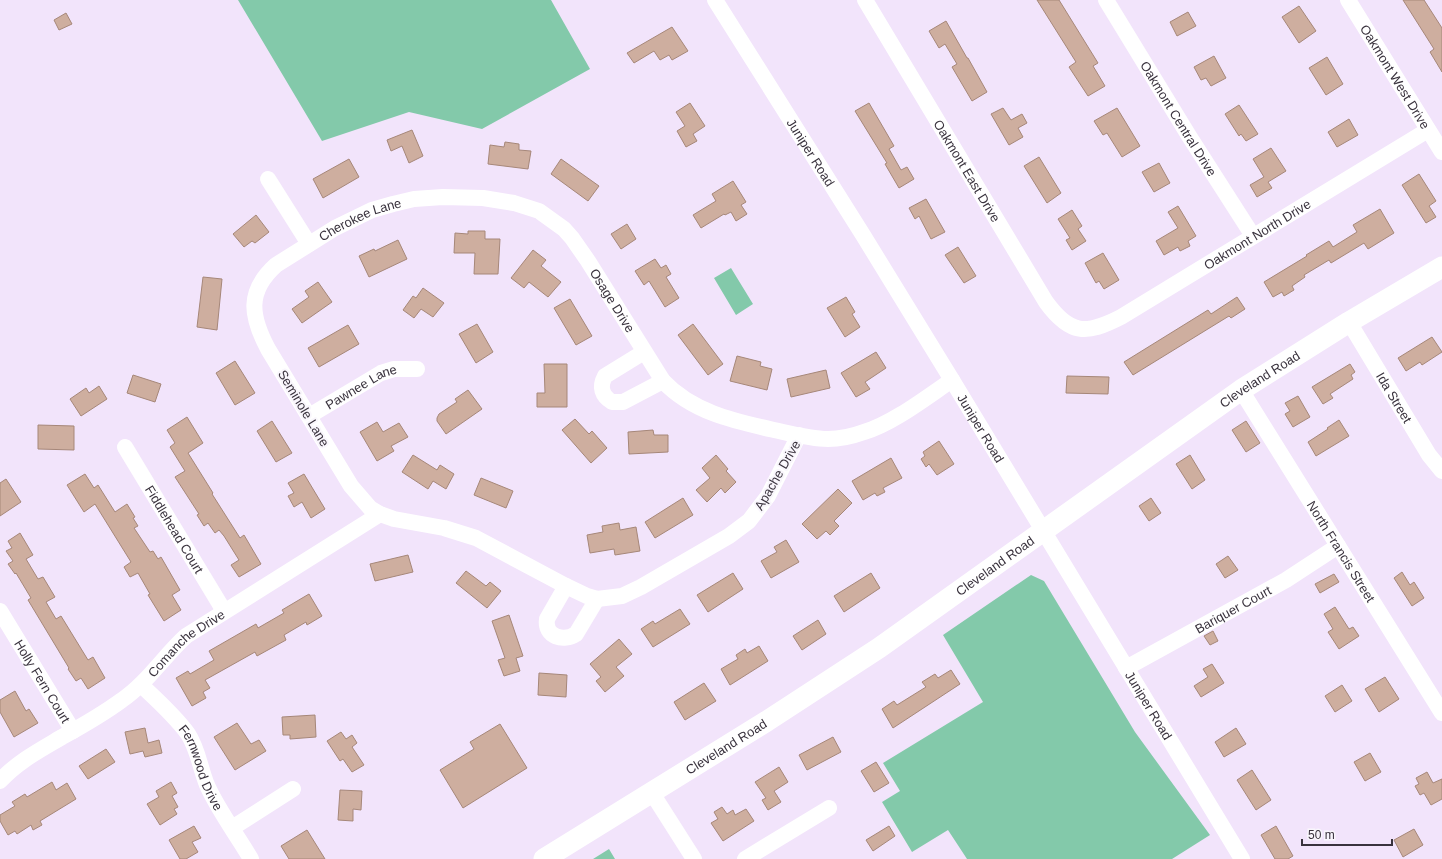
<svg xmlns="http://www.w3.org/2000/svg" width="1442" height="859" font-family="Helvetica,sans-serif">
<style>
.green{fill:#83c9aa}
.building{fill:#ceae9f;stroke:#a68779}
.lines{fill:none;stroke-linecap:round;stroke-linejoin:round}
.minor{stroke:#fff;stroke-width:16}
.major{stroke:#fff;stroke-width:21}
.labels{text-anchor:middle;stroke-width:4;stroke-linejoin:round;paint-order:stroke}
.street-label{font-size:13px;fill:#39323d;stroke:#f9f6fc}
</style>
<rect width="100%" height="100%" fill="#f2e4fb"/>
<path class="green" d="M238 0H551L590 69 482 129 409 112 322 141Z
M731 268 753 304 736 315 714 278Z
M1031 575 1044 581 1135 732 1210 835 1172 859H967L948 830 912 852 882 802 900 791 883 763 983 702 943 635Z
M609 849 615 859H593Z"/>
<path class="building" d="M1037 0H1059L1098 63 1093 66 1105 86 1088 96 1069 67 1076 62Z
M1403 0H1424L1442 28V72L1430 52 1434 49Z
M1299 6 1316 31 1299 43 1282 17Z
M1188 12 1196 26 1177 36 1170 22Z
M66 13 72 24 59 30 54 20Z
M946 21 967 58H968L987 92 972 101 952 67 957 64 945 44 939 48 929 31Z
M672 27 688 51 672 60 669 55 660 60 654 51 634 63 627 53Z
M1214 56 1226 78 1211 86 1206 78 1201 80 1194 67Z
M1327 57 1343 84 1326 95 1309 68Z
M690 103 705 126 693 134 697 141 686 147 677 131 685 126 676 112Z
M869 103 894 146 889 149 901 170 907 167 914 179 899 188 885 164 887 163 855 111Z
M1239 105 1258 134 1246 141 1241 134 1239 136 1225 114Z
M1003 108 1011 120 1022 114 1027 123 1018 128 1023 137 1009 145 991 114Z
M1117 108 1140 146 1122 157 1107 133 1103 135 1094 121Z
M1349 119 1358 135 1337 147 1328 132Z
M412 130 423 156 409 163 402 146 391 151 387 140Z
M505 142 519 144V150L531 151 528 169 488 164 490 145 504 147Z
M1271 148 1286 171 1268 182 1272 188 1257 197 1250 185 1264 177 1253 159Z
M1039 157 1061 193 1047 203 1024 166Z
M349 159 359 177 323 198 313 179Z
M561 159 599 186 588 201 551 174Z
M1159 163 1170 183 1154 192 1142 172Z
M1419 174 1436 201 1429 206 1436 217 1426 223 1402 185Z
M733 181 746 202 741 205 747 214 736 221 731 212 725 215 724 214 701 228 693 215 716 201 712 194Z
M926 199 945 232 931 239 919 216 915 219 909 208Z
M1178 206 1196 236 1188 241 1190 246 1180 251 1178 247 1164 255 1156 241 1178 228 1168 212Z
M1380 209 1394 233 1368 249 1364 243 1331 263 1329 260 1304 275 1305 277 1292 286 1294 290 1284 296 1282 292 1273 297 1264 282 1307 256 1306 255 1329 241 1333 247 1357 232 1353 225Z
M1072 210 1082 226 1078 229 1086 241 1072 250 1066 240 1070 238 1058 219Z
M256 215 269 232 255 243 252 241 244 247 233 234Z
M627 224 636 239 621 249 611 234Z
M468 231H485V239H500L498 274H474L475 253H454L455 233 468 234Z
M398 240 407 259 369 277 359 256 374 249 375 251Z
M958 247 976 276 964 283 945 255Z
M533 250 546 260 541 266 561 282 548 297 529 282 524 288 511 278Z
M1103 253 1119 280 1104 289 1099 281 1096 283 1085 263Z
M655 259 661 268 666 265 671 274 666 277 679 298 665 307 649 281 644 285 635 271Z
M203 277 222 279 217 330 197 327Z
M318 282 332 302 302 323 292 309 309 297 305 291Z
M423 288 444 303 433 317 421 309 414 318 403 310 413 296 416 298Z
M846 297 855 312 852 314 860 327 845 337 827 308Z
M1237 297 1245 309 1231 318 1229 316 1133 375 1124 362 1208 310 1211 314Z
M570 299 592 336 576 345 554 308Z
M477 324 493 352 476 363 459 334Z
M693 324 723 364 708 375 678 335Z
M348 325 359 344 319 367 308 348Z
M1432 337 1442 352 1422 365 1420 362 1406 371 1398 358Z
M876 352 886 368 865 382 870 389 856 397 841 373Z
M737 356 761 362 760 366 772 369 767 390 730 381Z
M235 361 255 393 235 405 216 373Z
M544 364H567V407H537V393H545Z
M1350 364 1355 372 1351 375 1353 379 1330 394 1333 398 1323 404 1312 387Z
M826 370 830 388 791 397 787 379Z
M133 375 161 384 155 402 127 393Z
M1067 376 1109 377 1108 394 1066 393Z
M99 386 107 399 81 416 70 399 86 388 89 393Z
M468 390 482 409 446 434 437 421V418L439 414 457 402 455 399Z
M1298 396 1310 417 1293 427 1285 414 1290 411 1285 403Z
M187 417 203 443 188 453 213 493 212 494 240 538 244 535 261 564 239 577 231 565 239 560 224 536 219 530 215 533 208 523 204 526 197 515 199 514 175 477 185 471 170 447 175 443 167 430Z
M575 419 589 434 592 431 607 448 591 463 562 430Z
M1339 420 1349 436 1316 456 1308 442 1328 429 1327 428Z
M272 421 292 453 276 462 257 431Z
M1246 421 1260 443 1246 452 1232 430Z
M377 422 383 432 399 423 408 437 391 446 394 451 377 461 360 432Z
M38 425 74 426V450L38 449Z
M653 430 654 435H668V452L629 454 628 432Z
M939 441 954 464 937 475 929 464 926 467 921 459 925 456 923 452Z
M413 455 437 470 440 465 454 474 446 489 433 481 428 489 402 472Z
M716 455 728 469 726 471 736 482 725 493 721 488 707 502 696 490 710 478 702 468Z
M1190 455 1205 480 1192 489 1176 464Z
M891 458 902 478 883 488 885 492 877 496 875 493 863 500 852 481Z
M85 474 94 488 98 485 115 512 127 504 135 517 133 518 138 526 134 528 150 552 153 551 158 559 161 557 180 590 172 595 181 610 164 621 148 595 150 594 138 573 130 577 124 567 131 562 95 504 84 512 67 485Z
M304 474 325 509 311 518 302 502 294 507 288 496 294 493 288 483Z
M481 478 513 491 506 508 474 495Z
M6 479 21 502 0 516V483Z
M838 489 852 503 834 521 839 526 830 535 826 531 817 539 802 524Z
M683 498 693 515 655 538 645 522Z
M1151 498 1161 513 1149 521 1139 506Z
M619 523 620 530 636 527 640 551 615 555 614 549 590 553 587 535 603 532 602 526Z
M20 533 33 555 26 559 38 579 43 577 55 597 46 602 56 619 61 616 88 660 93 657 105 678 88 689 81 678 76 681 68 669 69 668 28 600 31 598 16 573 15 574 8 564 13 561 6 551 12 548 8 541Z
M786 540 799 562 771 578 761 561 777 552 774 547Z
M408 555 413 572 375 581 370 564Z
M1228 556 1238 570 1225 578 1216 564Z
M466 571 486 586 490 582 501 591 487 608 456 583Z
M1402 572 1410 585 1414 582 1424 598 1412 606 1394 578Z
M733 573 743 589 708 612 697 595Z
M871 573 880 588 844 612 834 596Z
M1334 574 1339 582 1320 593 1315 584Z
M309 594 322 616 307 625 306 622 284 635 286 640 257 656 255 652 205 680 210 688 203 692 206 698 192 706 176 678 188 671 190 674 214 660 209 651 256 624 258 628 284 613 282 610Z
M1335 607 1349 629 1353 627 1359 636 1339 649 1328 632 1333 629 1324 614Z
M680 609 690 624 653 647 641 629 653 621 655 624Z
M509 615 523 656 516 658 520 671 504 676 498 660 505 658 492 621Z
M818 620 826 634 802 650 793 636Z
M1213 631 1218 641 1210 645 1204 636Z
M619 639 632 654 616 667 624 676 605 692 596 681 601 677 590 664Z
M759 646 768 661 730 685 721 669 738 659 736 655 745 649 747 653Z
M1212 664 1224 683 1201 697 1194 686 1208 677 1203 669Z
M951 670 960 684 893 728 882 709 894 701 897 705 926 687 922 682 935 674 938 678Z
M539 673 567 675 566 697 538 695Z
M1385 677 1399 699 1379 712 1365 689Z
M704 683 716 701 685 720 674 702Z
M1342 685 1352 701 1335 712 1325 696Z
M15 691 26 711 29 709 38 723 14 737 0 712V700Z
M315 715 316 737 290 739V735H283L282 717Z
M237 723 251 744 259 740 266 751 235 770 214 737Z
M500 724 527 768 463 808 440 770 474 749 470 742Z
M145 728 148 743 159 740 162 753 145 757 143 751 130 754 125 732Z
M1236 728 1246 744 1224 757 1215 742Z
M341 732 346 739 352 735 357 743 352 747 364 765 352 772 343 759 340 761 327 741Z
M833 737 841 752 807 770 799 755Z
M106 749 115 762 88 779 79 766Z
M1370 753 1381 772 1365 781 1354 762Z
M876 762 889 783 874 792 861 771Z
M779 767 788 782 774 791 781 802 768 810 762 800 766 798 755 782Z
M1252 770 1271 800 1256 810 1237 780Z
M1427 772 1433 783 1442 779V799L1431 805 1424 793 1420 795 1415 786 1419 784 1416 778Z
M52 782 56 790 67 783 76 799 40 821 42 825 33 830 31 825 17 834 15 831 8 835 0 821V815L15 806 12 802 25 794 27 797Z
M171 782 177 793 172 796 178 807 174 809 177 814 160 825 147 804 159 797 156 791Z
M340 790 362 791 361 810 353 809V821L338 820Z
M722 807 727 814 733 810 735 815 746 809 754 821 723 841 711 823 718 819 714 812Z
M194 826 201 838 192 842 198 852 186 859H180L169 840Z
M889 826 895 836 873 851 866 840Z
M1276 826 1293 856 1288 859H1275L1261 835Z
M1414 829 1423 845 1403 857 1394 840Z
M307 830 325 859H289L281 846Z"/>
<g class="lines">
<g class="minor">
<path id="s1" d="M715 0 863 235 952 380 1242 859"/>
<path id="s2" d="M865 0 1046 302C1070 335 1086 335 1121 317L1428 130"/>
<path id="s3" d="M1106 0 1189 136 1253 236"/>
<path id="s4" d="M1348 0 1442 152"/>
<path d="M268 179 309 244"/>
<path id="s5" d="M1349 322 1429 455 1442 471"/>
<path d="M644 352 605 376C599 387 602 396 612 402H623L663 381"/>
<path id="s6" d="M1241 390 1442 713"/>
<path id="s7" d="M309 416 381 373 394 369H417"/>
<path id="s8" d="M799 435 768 496 749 521 729 536 641 587 622 596 597 599 587 596 566 586 476 538 444 528 394 519 380 514 370 508 351 486 268 349C251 317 246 292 276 265L335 228 372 210 393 204 414 199 443 197 483 198 514 203 539 211 564 229 572 238 588 261 663 381C692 412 734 421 774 430 792 434 810 439 828 439 840 439 853 436 864 432 892 424 927 397 952 380"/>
<path id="s9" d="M125 447 224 611"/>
<path d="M566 586 547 619C544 637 564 642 576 634L597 599"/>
<path id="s10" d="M0 611 73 731"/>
<path id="s11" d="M1126 668 1286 580 1338 546"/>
<path id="s12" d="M141 685C157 700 175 716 188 734 198 749 200 768 207 785 218 810 237 835 251 859"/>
<path id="s13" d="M0 781C17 762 40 750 62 737 82 726 103 714 122 700 147 683 164 656 186 636L380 514"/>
<path d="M652 793 694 859"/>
<path d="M232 828 293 789"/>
<path d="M745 859 829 808"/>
</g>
<path class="major" id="s14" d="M544 859 767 721 879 648 1241 390 1349 322 1442 267"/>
</g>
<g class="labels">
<g class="street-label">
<text dy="5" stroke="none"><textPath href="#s4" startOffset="90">Oakmont West Drive</textPath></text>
<text dy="5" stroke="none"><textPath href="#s3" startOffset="139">Oakmont Central Drive</textPath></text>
<text dy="5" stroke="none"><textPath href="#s1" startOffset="180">Juniper Road</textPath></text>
<text dy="5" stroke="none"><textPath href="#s2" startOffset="199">Oakmont East Drive</textPath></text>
<text dy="5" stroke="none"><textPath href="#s8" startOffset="898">Cherokee Lane</textPath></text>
<text dy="5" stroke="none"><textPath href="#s2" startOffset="599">Oakmont North Drive</textPath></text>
<text dy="5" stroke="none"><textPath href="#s8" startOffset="1200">Osage Drive</textPath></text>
<text dy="5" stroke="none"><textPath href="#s14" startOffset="862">Cleveland Road</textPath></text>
<text dy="5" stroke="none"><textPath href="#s7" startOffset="60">Pawnee Lane</textPath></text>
<text dy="5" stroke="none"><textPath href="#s5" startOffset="88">Ida Street</textPath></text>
<text transform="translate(304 408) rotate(59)" y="5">Seminole Lane</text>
<text dy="5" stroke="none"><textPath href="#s1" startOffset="504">Juniper Road</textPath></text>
<text transform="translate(777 475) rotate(-60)" y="5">Apache Drive</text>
<text dy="5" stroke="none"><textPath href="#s9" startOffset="96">Fiddlehead Court</textPath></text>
<text dy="5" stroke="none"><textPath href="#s6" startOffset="190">North Francis Street</textPath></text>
<text dy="5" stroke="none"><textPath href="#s14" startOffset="538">Cleveland Road</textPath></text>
<text dy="5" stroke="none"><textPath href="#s11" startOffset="122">Bariquer Court</textPath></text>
<text dy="5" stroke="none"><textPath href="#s13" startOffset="233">Comanche Drive</textPath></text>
<text dy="5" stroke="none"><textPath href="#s10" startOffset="82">Holly Fern Court</textPath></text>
<text dy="5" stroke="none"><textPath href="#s1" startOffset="828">Juniper Road</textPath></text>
<text dy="5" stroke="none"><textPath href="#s14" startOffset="214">Cleveland Road</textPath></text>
<text dy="5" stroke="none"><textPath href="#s12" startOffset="104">Fernwood Drive</textPath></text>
</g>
</g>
<path d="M1302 839v6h90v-6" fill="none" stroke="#39323d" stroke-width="2"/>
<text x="1308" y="839" font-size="12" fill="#39323d" stroke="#f9f6fc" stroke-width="3" paint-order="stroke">50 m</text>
</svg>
